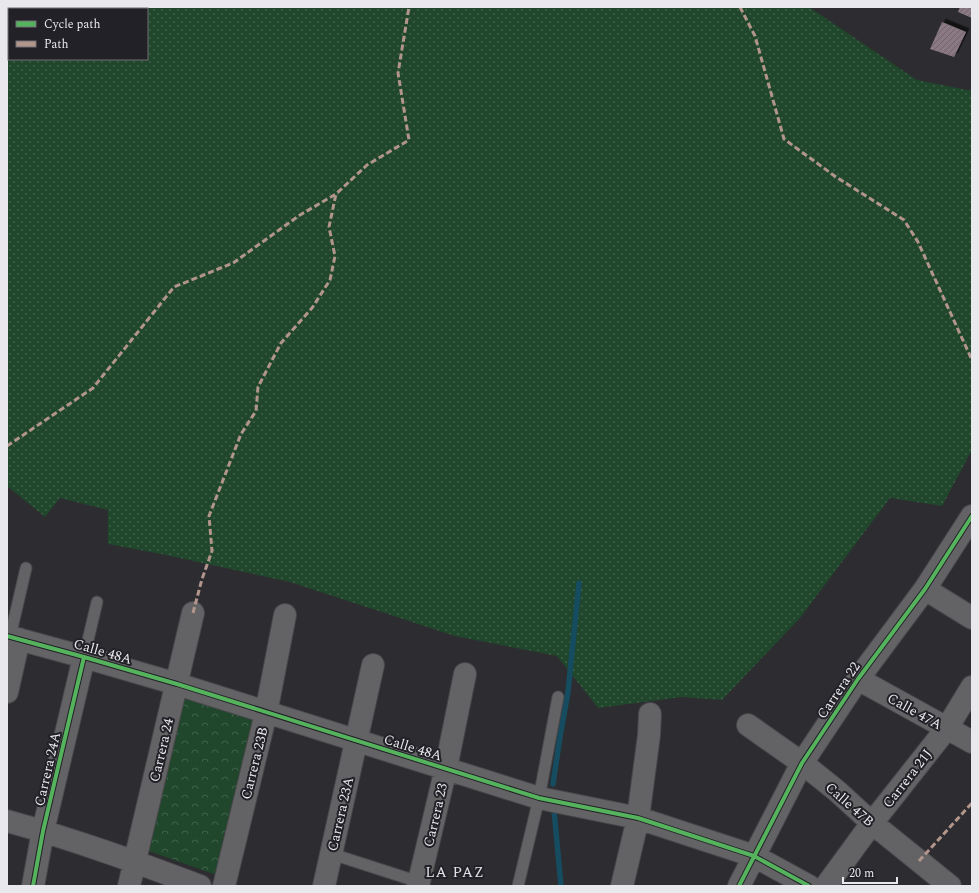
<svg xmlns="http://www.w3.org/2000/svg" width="979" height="893" font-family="Spectral,serif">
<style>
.grass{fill:url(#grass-dots);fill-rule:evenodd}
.park{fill:url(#park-crowns)}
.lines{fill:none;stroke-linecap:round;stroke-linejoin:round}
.stream{stroke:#164c60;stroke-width:5.5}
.building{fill:url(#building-hatch);filter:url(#shadow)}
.lane-casing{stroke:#48474b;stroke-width:13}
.street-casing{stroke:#48474b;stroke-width:24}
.lane{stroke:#636265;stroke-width:11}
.street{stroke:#636265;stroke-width:22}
.quiet{stroke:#b2968c;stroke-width:3;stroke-dasharray:6 3;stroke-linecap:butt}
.cycleway-casing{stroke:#222127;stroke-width:6}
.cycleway{stroke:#56b35d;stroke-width:4}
.labels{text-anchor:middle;stroke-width:4;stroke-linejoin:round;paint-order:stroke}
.street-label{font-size:14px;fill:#e9e8ed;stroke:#222127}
.neighbourhood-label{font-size:15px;letter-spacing:1px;fill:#e1e0e9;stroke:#222127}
</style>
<defs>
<pattern id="grass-dots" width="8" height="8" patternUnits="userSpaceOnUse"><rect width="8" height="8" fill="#20462b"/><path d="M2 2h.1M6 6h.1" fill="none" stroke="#40614a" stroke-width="1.8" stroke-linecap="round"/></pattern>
<pattern id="park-crowns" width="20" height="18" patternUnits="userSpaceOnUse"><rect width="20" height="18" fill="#20462b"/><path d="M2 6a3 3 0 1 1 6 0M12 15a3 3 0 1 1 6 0" fill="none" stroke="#40614a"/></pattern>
<pattern id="building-hatch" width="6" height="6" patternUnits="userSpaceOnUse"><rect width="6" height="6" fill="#8a7982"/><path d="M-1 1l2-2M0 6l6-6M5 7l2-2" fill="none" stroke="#6f656a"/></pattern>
<filter id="shadow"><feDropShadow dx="3.5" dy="-3.5" stdDeviation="0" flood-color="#0009"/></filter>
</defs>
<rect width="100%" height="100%" fill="#2d2c30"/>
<path class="grass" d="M7 7H809L917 80 972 91V450L942 506 890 498 800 618 722 700 682 697 598 708 557 656 455 636 290 582 161 554 108 544V510L60 498 45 517 7 486ZM9 9H147V59H9Z"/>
<path class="park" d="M180 690 259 715 222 877 146 850Z"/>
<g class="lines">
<path class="stream" d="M553 784 560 737 568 692 579 583
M554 810 561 886"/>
</g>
<path class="building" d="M960 7H972V18L958 12Z
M942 22 966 32 954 57 930 49Z"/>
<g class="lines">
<g class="lane-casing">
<path id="lane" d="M10 637 26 568
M84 657 97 602
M332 854 419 882
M518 886 539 798 558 697"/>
</g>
<g class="street-casing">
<path id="street" d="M925 589 972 618
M7 636 84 657 177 684 539 798 638 818 754 856 809 886
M858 679 972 742
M7 692 19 639
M748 725 802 763 837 791 872 823 950 886
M7 821C73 839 136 862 200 886
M33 886 43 831 84 657
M129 886 193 613
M224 886 266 713 285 615
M324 886 373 665
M418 886 446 768 465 674
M622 886 638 818 649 735 650 714
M739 886 802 763 858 679 925 589 972 516
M826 886 872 823 947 728 972 687"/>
</g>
<use href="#lane" class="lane"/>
<use href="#street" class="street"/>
<path class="quiet" d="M740 7 755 36 784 139 836 177 904 220 918 242 972 360
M7 446 93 388 174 287 233 263 300 215 336 194 367 165 409 140 398 73 409 7
M193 613 202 579 212 551 209 516 241 434 256 411 258 387 281 343 312 308 330 280 335 256 329 227 336 194
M919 861 972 803"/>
<g class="cycleway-casing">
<path id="cycleway" d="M7 636 84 657 177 684 539 798 638 818 754 856 809 886
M33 886 43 831 84 657
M739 886 802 763 858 679 925 589 972 516"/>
</g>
<use href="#cycleway" class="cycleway"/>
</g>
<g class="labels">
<g class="street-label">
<text transform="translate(103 651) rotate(16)" y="5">Calle 48A</text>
<text transform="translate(838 690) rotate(-56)" y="5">Carrera 22</text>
<text transform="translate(915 711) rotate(29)" y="5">Calle 47A</text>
<text transform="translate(413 747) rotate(17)" y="5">Calle 48A</text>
<text transform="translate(161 750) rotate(-77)" y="5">Carrera 24</text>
<text transform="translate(254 763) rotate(-76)" y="5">Carrera 23B</text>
<text transform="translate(47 769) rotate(-77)" y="5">Carrera 24A</text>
<text transform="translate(907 778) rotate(-52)" y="5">Carrera 21J</text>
<text transform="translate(850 804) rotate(41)" y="5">Calle 47B</text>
<text transform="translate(340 814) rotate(-77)" y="5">Carrera 23A</text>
<text transform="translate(435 815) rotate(-77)" y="5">Carrera 23</text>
</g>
<g class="neighbourhood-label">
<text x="455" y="877">LA PAZ</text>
</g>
</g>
<rect width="979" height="893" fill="none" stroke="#e9e8ed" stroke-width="16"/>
<rect x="8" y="8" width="140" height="52" fill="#222127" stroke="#727176"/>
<rect x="16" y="21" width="20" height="6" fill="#56b35d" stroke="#727176"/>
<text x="44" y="28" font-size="12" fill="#e9e8ed">Cycle path</text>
<rect x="16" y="41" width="20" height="6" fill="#b2968c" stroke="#727176"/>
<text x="44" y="48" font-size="12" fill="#e9e8ed">Path</text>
<path d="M843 877v6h54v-6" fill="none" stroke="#e9e8ed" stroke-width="2"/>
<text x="849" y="877" font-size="12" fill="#e9e8ed" stroke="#222127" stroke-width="3" paint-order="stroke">20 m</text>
</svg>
